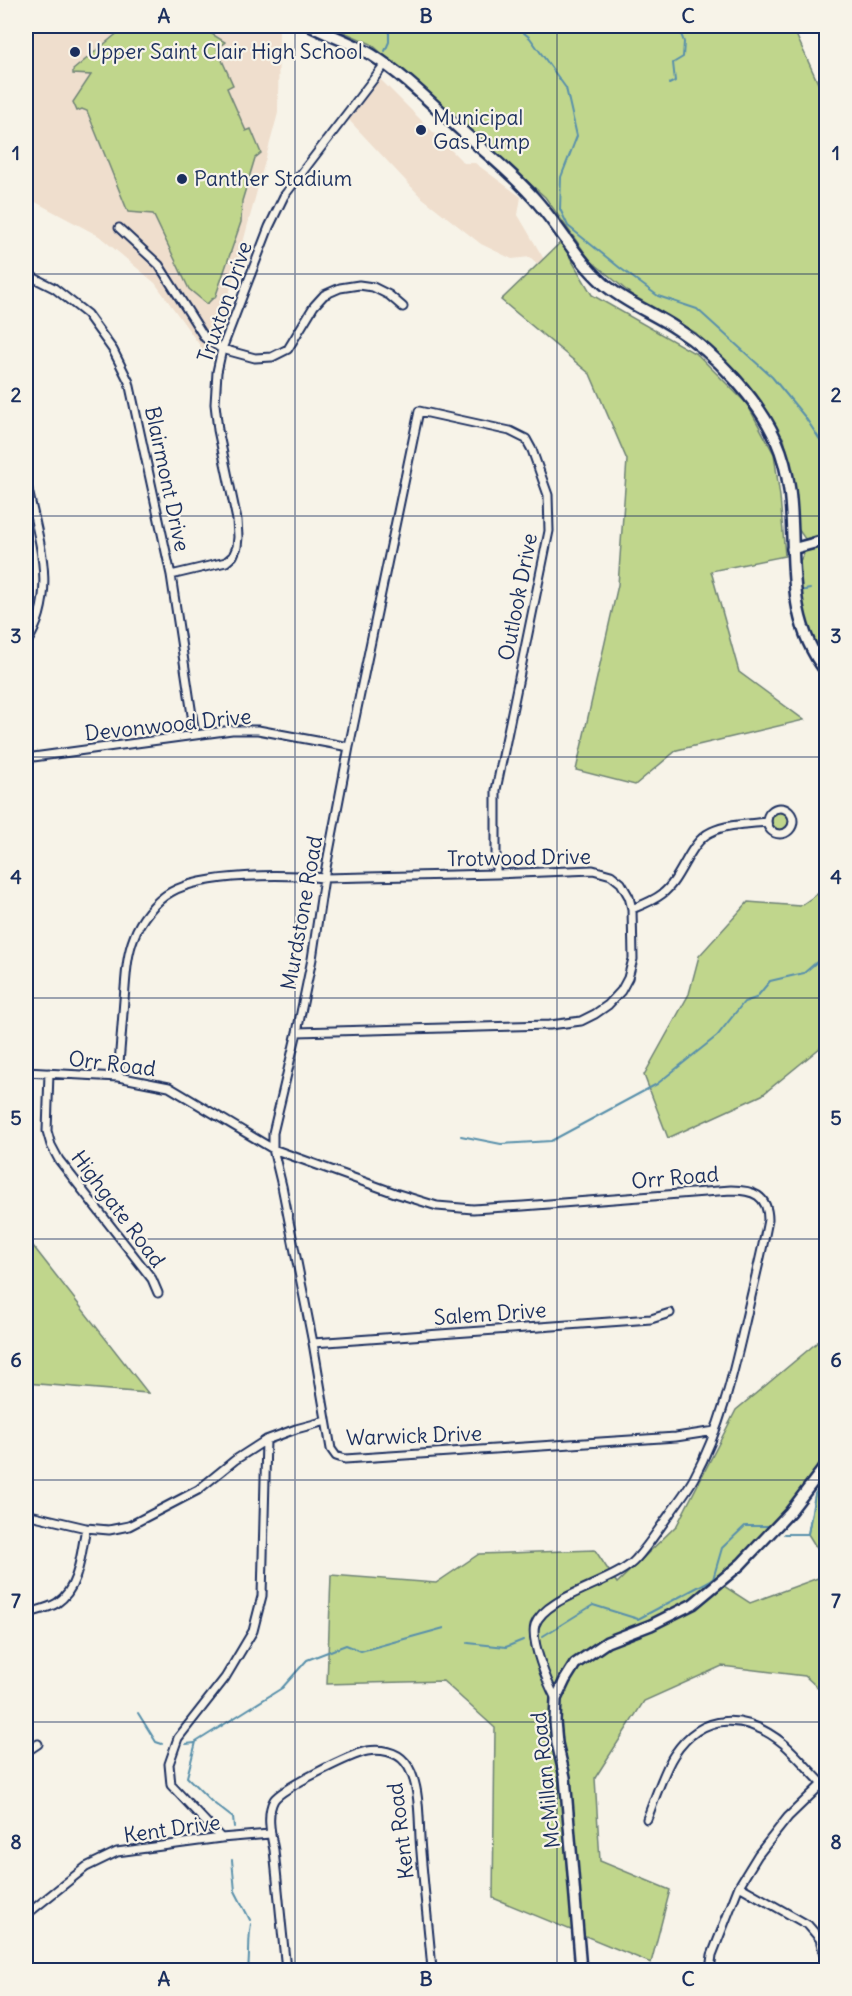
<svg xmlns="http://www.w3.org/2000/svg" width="852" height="1996" font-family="Delius,sans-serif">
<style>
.built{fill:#efdecd}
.green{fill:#c0d68c;stroke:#6e8275;stroke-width:1.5}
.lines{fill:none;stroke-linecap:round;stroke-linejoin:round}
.stream{stroke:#5990ab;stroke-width:2}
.minor-casing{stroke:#1b2f5e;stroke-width:11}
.tertiary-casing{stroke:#1b2f5e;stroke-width:14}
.secondary-casing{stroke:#1b2f5e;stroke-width:15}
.minor{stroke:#f7f3e8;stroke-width:7}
.tertiary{stroke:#f7f3e8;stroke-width:9}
.secondary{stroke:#f7f3e8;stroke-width:10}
.grid{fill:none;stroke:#1b2f5e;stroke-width:1.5;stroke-opacity:0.55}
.poi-dot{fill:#1b2f5e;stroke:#f7f3e8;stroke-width:2}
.labels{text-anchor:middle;stroke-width:4.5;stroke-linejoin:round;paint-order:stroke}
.poi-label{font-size:21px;fill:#1b2f5e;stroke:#f7f3e8;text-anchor:start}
.street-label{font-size:21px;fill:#1b2f5e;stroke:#f7f3e8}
.neatline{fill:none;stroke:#1b2f5e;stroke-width:2}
.grid-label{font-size:20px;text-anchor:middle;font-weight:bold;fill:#1b2f5e}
</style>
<rect width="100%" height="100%" fill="#f7f3e8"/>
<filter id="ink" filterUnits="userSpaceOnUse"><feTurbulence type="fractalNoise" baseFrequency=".0167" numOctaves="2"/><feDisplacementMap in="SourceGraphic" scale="12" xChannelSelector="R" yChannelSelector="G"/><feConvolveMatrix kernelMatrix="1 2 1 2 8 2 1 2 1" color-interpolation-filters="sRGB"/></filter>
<g filter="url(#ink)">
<path class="built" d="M26 26H279L278 113 211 361 155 283 99 236 26 197Z
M379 78 464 163H475L521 197 518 215 545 261 540 266 530 257 512 259 481 244 420 196 348 119Z"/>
<path class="green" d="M126 26H199L225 42 217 49 233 85 227 88 246 131 251 129 261 153 255 158 242 201 241 222 215 298 212 299 207 304 189 289 153 214 128 212 87 111 82 109 77 111 73 102 91 75 73 74V70Z
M330 26H795L794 30 826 101V533L805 539 796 526 792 474 784 439 750 389 696 333 632 295 590 260 545 197 371 44Z
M561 242 592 295 698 355 747 404 774 454 780 497 785 556 711 571 739 672 804 720 677 750 635 785 576 770 618 585 627 460 590 374 501 300Z
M826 544V662L821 657 805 620 798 565 805 551Z
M772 821a9 9 0 1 1 18 0a9 9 0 1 1-18 0Z
M826 888V1043L762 1095 668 1138 644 1075 689 994 699 956 748 902 800 906Z
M26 1237 148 1393 26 1383Z
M826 1335V1463L760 1544 713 1579 750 1603 826 1575V1695L805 1676 722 1666 644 1701 595 1778 600 1861 670 1890 651 1963 493 1898 495 1728 443 1681 327 1684 331 1575 436 1583 479 1554 595 1550 617 1583 677 1525 736 1410Z
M826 1478V1563L808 1534 815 1494Z"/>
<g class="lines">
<path class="stream" d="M516 26 530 38 566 88 577 136 561 177 560 209 568 226 620 268 658 296 697 309 772 377 805 417 826 449
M385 51 389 42V26
M669 84 675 81 673 63 683 57 684 42 678 26
M800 591 810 589
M461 1136 501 1144 551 1141 657 1084 717 1036 744 1002 756 998 770 981 804 973 826 954
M784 1534H808L815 1494 826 1478
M543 1636 593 1605 638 1619 713 1579 722 1548 745 1526H768
M468 1643 506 1647 523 1640
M138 1713 156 1742 162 1744
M186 1744 195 1743
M234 1827 233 1818 211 1801 187 1777 196 1742 282 1688 307 1660 346 1645 361 1651 444 1628
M232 1860 235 1891 250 1920
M248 1970C250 1954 248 1939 251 1924"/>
<g class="minor-casing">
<path id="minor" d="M119 228 159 265 205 338 222 349 255 358 272 357 288 349 314 306 324 295 340 288 359 285 373 287 389 295 403 307
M26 274 54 288 87 314 113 350 129 382 171 575 195 735
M26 480C37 536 60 592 26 644
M171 575 226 562 233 556 237 547 238 537 237 520 218 430 215 404 217 372 222 349 269 227 284 196 385 64
M26 758 232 730H258L349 747
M767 821a13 13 0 1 1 26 0a13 13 0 1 1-26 0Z
M496 874V790L549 531 548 495 532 450 526 439 510 431 419 411 349 747 324 878 312 959 297 1032 273 1133V1149L282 1186 313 1343 331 1449 336 1456 345 1459 676 1437 715 1431
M632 909C642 905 653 901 662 894 682 879 689 842 711 832 727 824 749 824 767 822
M26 1072 118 1077 169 1087 273 1149 395 1193 437 1206 473 1209 523 1206 731 1190C753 1190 768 1195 768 1220 762 1252 754 1283 747 1314 734 1370 722 1426 694 1478 687 1491 677 1503 669 1515 658 1530 648 1546 636 1559 615 1583 546 1595 535 1625 530 1641 548 1684 556 1699
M49 1073 47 1131 51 1145 59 1160 152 1279 158 1293
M118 1077C120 1052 122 1026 124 1000 126 979 126 957 134 937 140 920 155 901 171 892 204 873 286 874 324 878L496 874 593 870 611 875 621 883 629 897 632 909 633 959 628 978 621 991 608 1005 595 1014 581 1021 550 1025 297 1032
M313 1343 651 1319 670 1313
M26 1514 86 1528 109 1530 129 1526 198 1490 235 1460 266 1440 296 1429 326 1421
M26 1614C35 1611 49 1608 57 1603 80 1588 81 1551 86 1528
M26 1752 38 1744
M647 1819C654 1801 664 1770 674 1755 703 1711 746 1713 784 1744 799 1757 812 1774 826 1787
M221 1838 171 1785 169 1764 178 1738 225 1678 253 1631 262 1596 266 1440
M739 1886 808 1925 820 1939 826 1962
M26 1915 86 1867 117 1852 221 1838 270 1834
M286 1970 274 1850C271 1835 266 1814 274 1800 282 1788 352 1754 367 1751 380 1749 396 1751 405 1762 422 1783 418 1825 421 1852 424 1891 429 1931 432 1970
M710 1970 712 1955 739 1886 758 1855 788 1817 822 1784"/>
</g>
<g class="tertiary-casing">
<path id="tertiary" d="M792 549 826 540
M581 1970 565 1777 557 1743 555 1721 556 1699 565 1680 575 1664 607 1642 651 1625 693 1604 741 1564 790 1512 826 1465"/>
</g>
<g class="secondary-casing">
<path id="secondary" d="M311 26C331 36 353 43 372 55 405 76 433 105 462 131 486 153 511 172 532 196 558 224 575 258 604 284 626 303 653 313 677 329 715 353 758 399 776 440 810 516 771 601 826 671"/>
</g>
<use href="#minor" class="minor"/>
<use href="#tertiary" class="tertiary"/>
<use href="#secondary" class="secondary"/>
</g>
</g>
<path class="grid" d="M295 26V1970M557 26V1970M26 274H826M26 516H826M26 757H826M26 998H826M26 1239H826M26 1480H826M26 1722H826"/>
<g class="poi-dot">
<circle cx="75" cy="52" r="6"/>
<circle cx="421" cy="130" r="6"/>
<circle cx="182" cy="179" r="6"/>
</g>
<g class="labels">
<g class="poi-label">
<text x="87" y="59">Upper Saint Clair High School</text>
<text x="433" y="125">Municipal<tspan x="433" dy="24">Gas Pump</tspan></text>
<text x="194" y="186">Panther Stadium</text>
</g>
<g class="street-label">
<text transform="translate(225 302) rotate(-71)" y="7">Truxton Drive</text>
<text transform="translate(167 479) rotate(78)" y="7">Blairmont Drive</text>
<text transform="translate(518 597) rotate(-79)" y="7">Outlook Drive</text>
<text transform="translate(168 725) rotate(-6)" y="7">Devonwood Drive</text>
<text transform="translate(519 858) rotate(-1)" y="7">Trotwood Drive</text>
<text transform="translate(302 913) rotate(-80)" y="7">Murdstone Road</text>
<text transform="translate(112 1064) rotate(7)" y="7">Orr Road</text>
<text transform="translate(675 1178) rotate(-5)" y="7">Orr Road</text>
<text transform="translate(118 1209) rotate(53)" y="7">Highgate Road</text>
<text transform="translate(490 1314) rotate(-4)" y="7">Salem Drive</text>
<text transform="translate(414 1436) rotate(-2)" y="7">Warwick Drive</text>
<text transform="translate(546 1780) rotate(-96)" y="7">McMillan Road</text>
<text transform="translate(172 1829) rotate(-8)" y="7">Kent Drive</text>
<text transform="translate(401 1831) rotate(-97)" y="7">Kent Road</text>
</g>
</g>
<rect width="852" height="1996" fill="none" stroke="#f7f3e8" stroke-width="66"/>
<rect x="33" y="33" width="786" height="1930" class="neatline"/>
<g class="grid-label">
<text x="164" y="23">A</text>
<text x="426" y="23">B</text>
<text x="688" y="23">C</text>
<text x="16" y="160">1</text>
<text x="836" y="160">1</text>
<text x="16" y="402">2</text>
<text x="836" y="402">2</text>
<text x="16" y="643">3</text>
<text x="836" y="643">3</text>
<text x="16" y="884">4</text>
<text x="836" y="884">4</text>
<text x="16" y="1125">5</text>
<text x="836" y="1125">5</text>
<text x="16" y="1367">6</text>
<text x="836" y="1367">6</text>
<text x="16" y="1608">7</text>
<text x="836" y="1608">7</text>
<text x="16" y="1849">8</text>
<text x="836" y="1849">8</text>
<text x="164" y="1986">A</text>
<text x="426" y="1986">B</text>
<text x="688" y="1986">C</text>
</g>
</svg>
